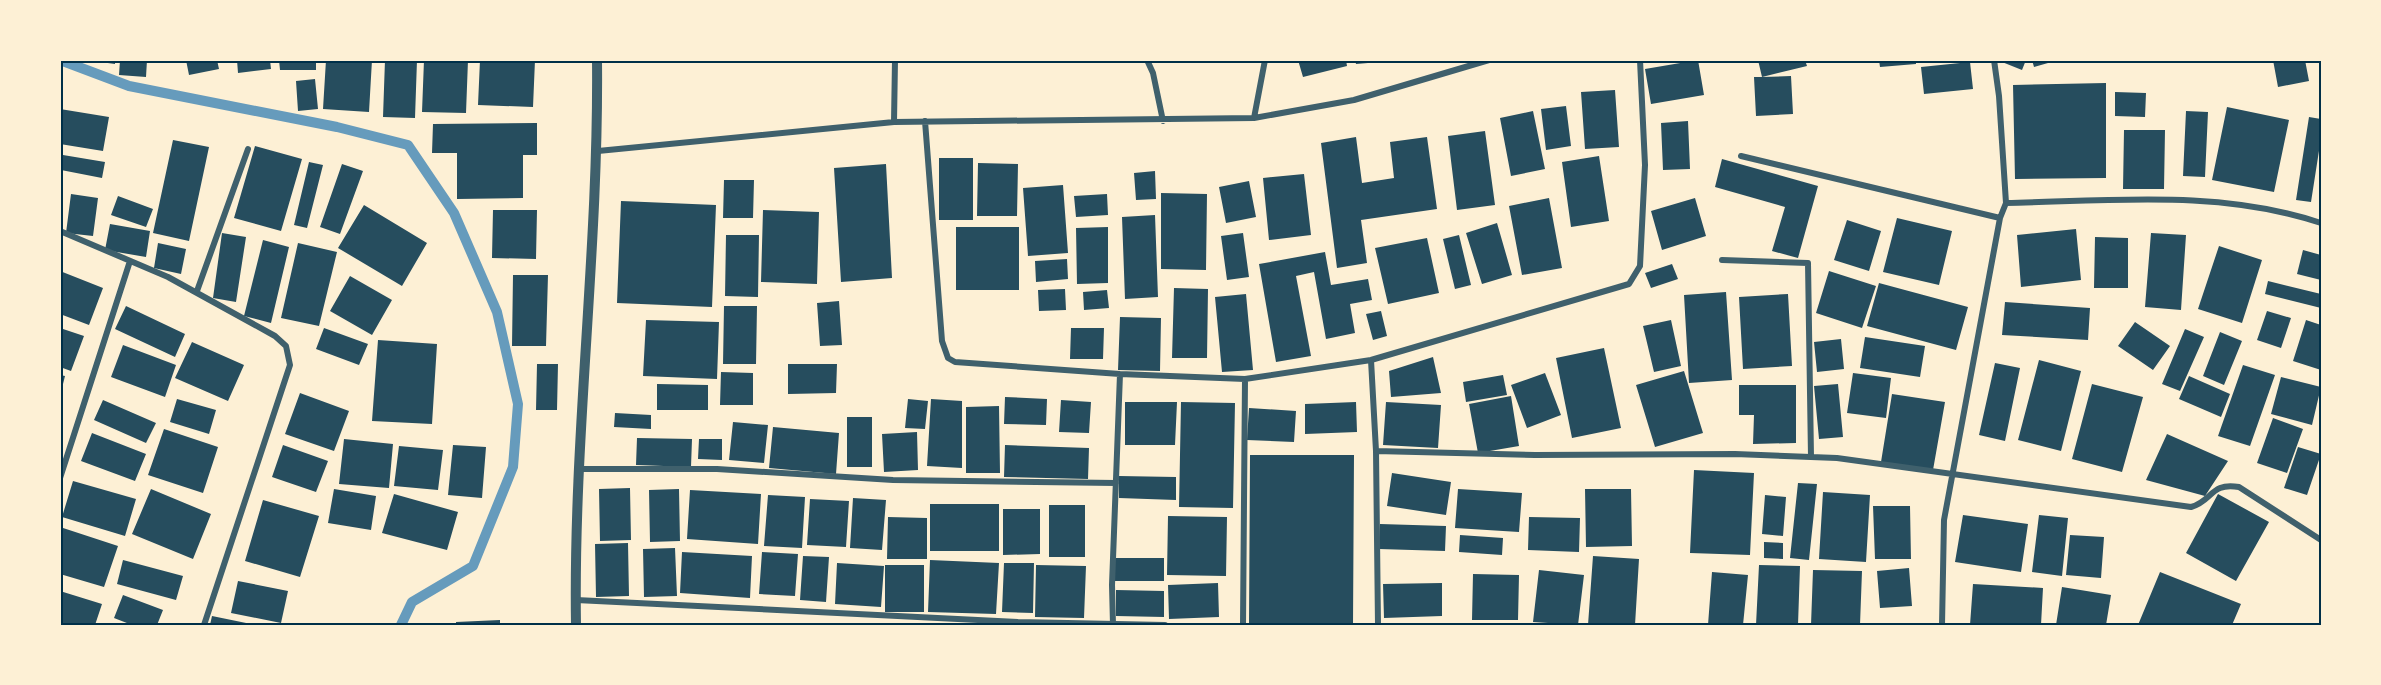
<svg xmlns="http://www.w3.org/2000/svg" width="2381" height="685" font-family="'Source Sans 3',sans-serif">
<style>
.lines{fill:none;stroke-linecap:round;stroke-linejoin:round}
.stream{stroke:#669bbc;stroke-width:10}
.building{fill:#264d5e}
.minor{stroke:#3f606c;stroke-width:6}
.tertiary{stroke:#3f606c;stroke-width:10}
.neatline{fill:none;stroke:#003049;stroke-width:2}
</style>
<rect width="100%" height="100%" fill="#fdf0d5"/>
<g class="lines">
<path class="stream" d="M60 60 129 86 337 127 408 145 454 213 497 312 518 404 513 467 473 566 412 602 401 625"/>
</g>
<path class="building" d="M86 60H115V64Z
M120 60H147L146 77 119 75Z
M186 60H217L219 69 189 75Z
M237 60H270L271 69 238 73Z
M279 60H316V70H280Z
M326 60H372L369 112 323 109Z
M385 60H417L415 118 383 117Z
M424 60H468L466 113 422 112Z
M480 60H535L533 107 478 105Z
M1298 60H1346L1347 66 1303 77Z
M1355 60H1380V62L1356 64Z
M1698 60 1704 95 1651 104 1645 69Z
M1758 60H1805L1807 66 1762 77 1791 76 1793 114 1756 116 1754 77H1762Z
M1879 60H1916V64L1880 67Z
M1997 60H2026L2022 70Z
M2032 60H2055V61L2034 67Z
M2273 60H2305L2309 81 2278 87Z
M1970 62 1973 89 1924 94 1921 67Z
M315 79 318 109 298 111 296 81Z
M2106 83V178L2015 179 2013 85Z
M1615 90 1619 147 1585 149 1581 92Z
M2115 92 2146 93 2145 117 2115 116Z
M1566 106 1571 146 1546 150 1541 109Z
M2227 107 2289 120 2274 192 2212 180Z
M60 109 109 117 103 151 60 144Z
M1533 111 1545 169 1511 176 1500 118Z
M2186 111 2208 112 2205 177 2183 176Z
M2309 117 2321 119V138L2311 202 2296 200Z
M1688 121 1690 169 1663 170 1661 123Z
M537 123V155H523V198L457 199V153H432L433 124Z
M2124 130H2165L2164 189H2123Z
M1485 131 1495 205 1457 210 1448 136Z
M1356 137 1362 183 1394 178 1390 142 1427 137 1437 209 1361 220 1367 263 1337 268 1321 143Z
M173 140 209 147 189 241 153 233Z
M255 146 302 159 281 231 234 218Z
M63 155 105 162 102 178 61 170Z
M1599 156 1609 221 1571 227 1562 162Z
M939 158H973V220H939Z
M1722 159 1818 186 1798 258 1772 251 1785 207 1715 187Z
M309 162 323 165 307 228 294 225Z
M978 163 1018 164 1017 216H977Z
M342 164 363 171 340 234 320 227Z
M886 164 892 278 841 282 834 168Z
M1155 171 1156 199 1136 200 1134 173Z
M1304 174 1311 235 1269 240 1263 178Z
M724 180H754L753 218H723Z
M1249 181 1256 217 1226 223 1219 187Z
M1063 185 1068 253 1028 256 1023 188Z
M1161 193 1207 194 1206 270 1161 269Z
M71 194 98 198 93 236 66 233Z
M1107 194 1108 215 1076 217 1074 196Z
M118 196 153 209 146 227 111 215Z
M1549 198 1562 268 1522 275 1509 206Z
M1695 198 1706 236 1662 250 1651 211Z
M621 201 716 205 712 307 617 303Z
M364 205 427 243 402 286 338 248Z
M493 210H537L536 259 492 258Z
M763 210 819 212 817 284 761 282Z
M1155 215 1158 297 1125 299 1122 217Z
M1897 218 1952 231 1939 285 1883 272Z
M1847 220 1881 231 1869 271 1834 260Z
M1497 223 1512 275 1482 284 1466 233Z
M110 224 150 231 146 257 105 250Z
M956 227H1019V290H956Z
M1108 227V283L1077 284 1076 228Z
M2076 229 2081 280 2021 287 2017 235Z
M222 233 246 237 236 302 213 298Z
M1243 233 1249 277 1227 280 1221 236Z
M2151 233 2186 235 2181 310 2145 307Z
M726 235H759L758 297 725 296Z
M1459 235 1471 285 1455 289 1443 239Z
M2095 237 2128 238V288H2094Z
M1427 238 1439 293 1388 304 1375 248Z
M263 240 289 247 271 323 244 316Z
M158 243 186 249 181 274 154 268Z
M298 243 337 252 319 326 281 318Z
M2219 246 2262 260 2242 323 2198 309Z
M2303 250 2321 255V280L2297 274Z
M1325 252 1331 285 1368 279 1372 300 1350 304 1355 333 1326 339 1314 272 1296 276 1311 356 1276 362 1259 264Z
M1067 259 1068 279 1036 282 1035 261Z
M1672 264 1678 279 1651 288 1645 273Z
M60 271 103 288 89 325 60 314Z
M1829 271 1876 286 1862 328 1816 313Z
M513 275H548L546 346H512Z
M350 276 392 300 372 335 330 311Z
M2268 281 2321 294V308L2265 294Z
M1879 283 1968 307 1956 350 1867 326Z
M1174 288 1208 289 1207 358H1172Z
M1065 289 1066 310 1039 311 1038 290Z
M1107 290 1109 308 1084 310 1083 292Z
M1726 292 1732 380 1689 383 1684 295Z
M1246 294 1253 370 1222 372 1215 297Z
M1788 294 1792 366 1743 369 1739 297Z
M839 301 842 345 820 346 817 303Z
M2005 302 2090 308 2088 340 2002 335Z
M126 306 185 334 175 357 115 329Z
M724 306H757L756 364H723Z
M1381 311 1387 336 1373 340 1366 314Z
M2267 311 2291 318 2281 348 2257 340Z
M1120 317 1161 318 1160 371 1118 370Z
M646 320 719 322 717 379 643 376Z
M1671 320 1681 366 1654 372 1643 326Z
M2306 320 2321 325V370L2293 361Z
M2135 322 2170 346 2153 370 2118 346Z
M60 328 84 336 71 371 60 367Z
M324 328 368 344 359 365 316 349Z
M1071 328H1104L1103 359H1070Z
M2185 329 2204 337 2180 391 2162 384Z
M2220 332 2242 341 2224 385 2203 376Z
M1865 337 1925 346 1920 377 1860 368Z
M1841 339 1844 369 1817 372 1814 342Z
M378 340 437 344 432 424 372 421Z
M192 342 244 365 228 401 175 378Z
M123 345 176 365 165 397 111 377Z
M1604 348 1621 428 1572 438 1556 358Z
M1433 357 1441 393 1391 397 1389 371Z
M2039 360 2081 371 2061 451 2018 440Z
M1995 363 2020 368 2005 441 1979 435Z
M537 364H558L557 410H536Z
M788 364H837L836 393 788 394Z
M2243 365 2275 375 2250 446 2218 436Z
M1684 371 1703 433 1655 447 1636 385Z
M721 372 753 373V405H720Z
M1545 373 1561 415 1527 428 1511 385Z
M1853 373 1891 378 1886 418 1847 413Z
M60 375 65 376 61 392H60Z
M1503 375 1507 395 1466 402 1463 382Z
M2189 376 2230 394 2221 417 2179 399Z
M2281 377 2321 387 2312 425 2271 414Z
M657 384 708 385V410H657Z
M1838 384 1843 437 1819 439 1814 386Z
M2092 384 2143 397 2122 472 2072 459Z
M1739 385H1796V443L1753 444 1754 415H1739Z
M300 393 349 411 334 451 285 434Z
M1892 394 1945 402 1933 470 1881 462Z
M1511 396 1519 446 1478 453 1469 404Z
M1005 397 1047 399 1046 425 1004 424Z
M177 399 216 410 209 434 170 422Z
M908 399 928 401 925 429 905 428Z
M931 399 962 401V468L927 466Z
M103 400 156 423 146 443 94 420Z
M1061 400 1091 402 1089 433 1059 432Z
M1125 402H1177L1175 445H1125Z
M1181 402 1235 403 1233 508 1179 507Z
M1356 402 1357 432 1305 434V404Z
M1386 402 1441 405 1438 448 1383 445Z
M999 406 1000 473H966V407Z
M1249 408 1296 411 1294 442 1247 440Z
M615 413 651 415V429L614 427Z
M847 417H872V467H847Z
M2273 418 2303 429 2287 473 2257 463Z
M733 422 768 425 764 463 729 460Z
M773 427 839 433 836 474 769 468Z
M164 429 218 447 203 493 148 475Z
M917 432 918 470 884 472 882 434Z
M92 433 146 454 135 481 81 461Z
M2167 434 2228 461 2205 496 2146 480Z
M637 438 692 439 691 467 636 465Z
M344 439 393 444 389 488 339 484Z
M699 439H722V460L698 459Z
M283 445 328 461 316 492 272 477Z
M453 445 486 447 482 498 448 495Z
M1005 445 1089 448 1088 479 1004 477Z
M399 446 443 450 438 490 394 486Z
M2298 447 2321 454 2307 495 2284 488Z
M1250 455H1354L1353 625H1249Z
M1694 470 1754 473 1750 555 1690 553Z
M1392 473 1451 482 1446 515 1387 506Z
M1119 476 1176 477V500L1119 498Z
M73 481 136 499 125 536 62 517Z
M1798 483 1817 484 1809 560 1790 558Z
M630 488 631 540 600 541 599 489Z
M151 489 211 514 193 559 132 534Z
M334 489 376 496 371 530 328 523Z
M679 489 680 541 650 542 649 490Z
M1458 489 1522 493 1519 532 1455 528Z
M1585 489H1631L1632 546 1586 547Z
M690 490 761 494 758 544 687 539Z
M1823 492 1870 495 1866 562 1819 559Z
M394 494 458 512 447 550 382 533Z
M2218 494 2269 522 2236 581 2186 553Z
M768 495 805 497 802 548 764 546Z
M1765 495 1786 497 1783 536 1762 534Z
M853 498 886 500 882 550 850 548Z
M810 499 849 501 846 547 807 545Z
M263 500 319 516 300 577 245 561Z
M930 504H999V551H930Z
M1049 505H1085V557H1049Z
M1873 506H1910L1911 559H1875Z
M1003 509H1040V554L1003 555Z
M1963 515 2028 524 2021 572 1955 562Z
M2039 515 2068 518 2062 576 2032 572Z
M1168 516 1227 517 1226 576 1167 575Z
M888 517 927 518V559H887Z
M1529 517 1580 518 1579 552 1528 550Z
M1380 524 1446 526 1445 551 1379 549Z
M60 527 118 546 104 587 60 574Z
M1460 535 1503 538 1502 555 1459 552Z
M2070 535 2104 537 2101 578 2066 575Z
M1764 542 1783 543V559L1764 558Z
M628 543 629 596 596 597 595 544Z
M675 548 677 596 644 597 643 549Z
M682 552 752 556 750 598 680 593Z
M762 552 798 554 795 596 759 594Z
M803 556 829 557 826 602 800 600Z
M1593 556 1639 559 1635 625H1588Z
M1114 558H1164V581H1113Z
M123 560 183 576 176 600 117 584Z
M930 560 999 563 996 614 928 612Z
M837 563 884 566 881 607 835 604Z
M1004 563H1034L1033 613 1002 612Z
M885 565H924V612H885Z
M1036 565 1086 566 1084 618 1035 617Z
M1759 565 1800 566 1798 625H1756Z
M1909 568 1912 606 1880 608 1877 571Z
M1539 570 1584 575 1578 625 1533 622Z
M1813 570 1862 571 1860 625H1811Z
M1712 572 1748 575 1743 625H1708Z
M2160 572 2241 604 2232 625H2138Z
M1473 574 1519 575 1518 620H1472Z
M238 581 288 591 281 623 231 613Z
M1218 583 1219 617 1169 619 1168 585Z
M1442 583V616L1384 618 1383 584Z
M1973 584 2043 588 2041 625H1970Z
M2062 587 2111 595 2106 625H2056Z
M1116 590 1164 591V617L1116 616Z
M60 591 102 604 95 625H60Z
M123 595 163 610 157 625H132L114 618Z
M212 616 251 624V625H210Z
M500 620V625H456V622Z"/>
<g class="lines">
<path class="minor" d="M1147 60 1153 73 1163 121
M1254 118 1265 60
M925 121 942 341 948 358 955 362 1120 374 1245 379 1371 360 1629 284 1640 266 1645 165 1640 60
M894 122 895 60
M598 151 894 122 1254 118 1354 100 1489 60
M1741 156 2000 218
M2006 203C2110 201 2220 189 2321 223
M60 231 168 277 275 336 286 346 290 365 204 625
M1722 260 1808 263 1811 457
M197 291 248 149
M1371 360 1376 451 1378 625
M1376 451 1535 455 1735 454 1837 458 2191 507C2213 501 2210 482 2239 487L2321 540
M579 469H717L893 480 1116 483
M60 478 130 261
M576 600 1018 622 1165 625
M1113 625 1112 585 1120 374
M1243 625 1245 379
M1942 625 1944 520 2000 218 2006 203 1999 96 1994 60"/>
<path class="tertiary" d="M576 625C573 436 599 249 597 60"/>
</g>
<rect width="2381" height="685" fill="none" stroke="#fdf0d5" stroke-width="123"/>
<rect x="62" y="62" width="2258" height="562" class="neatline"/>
</svg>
